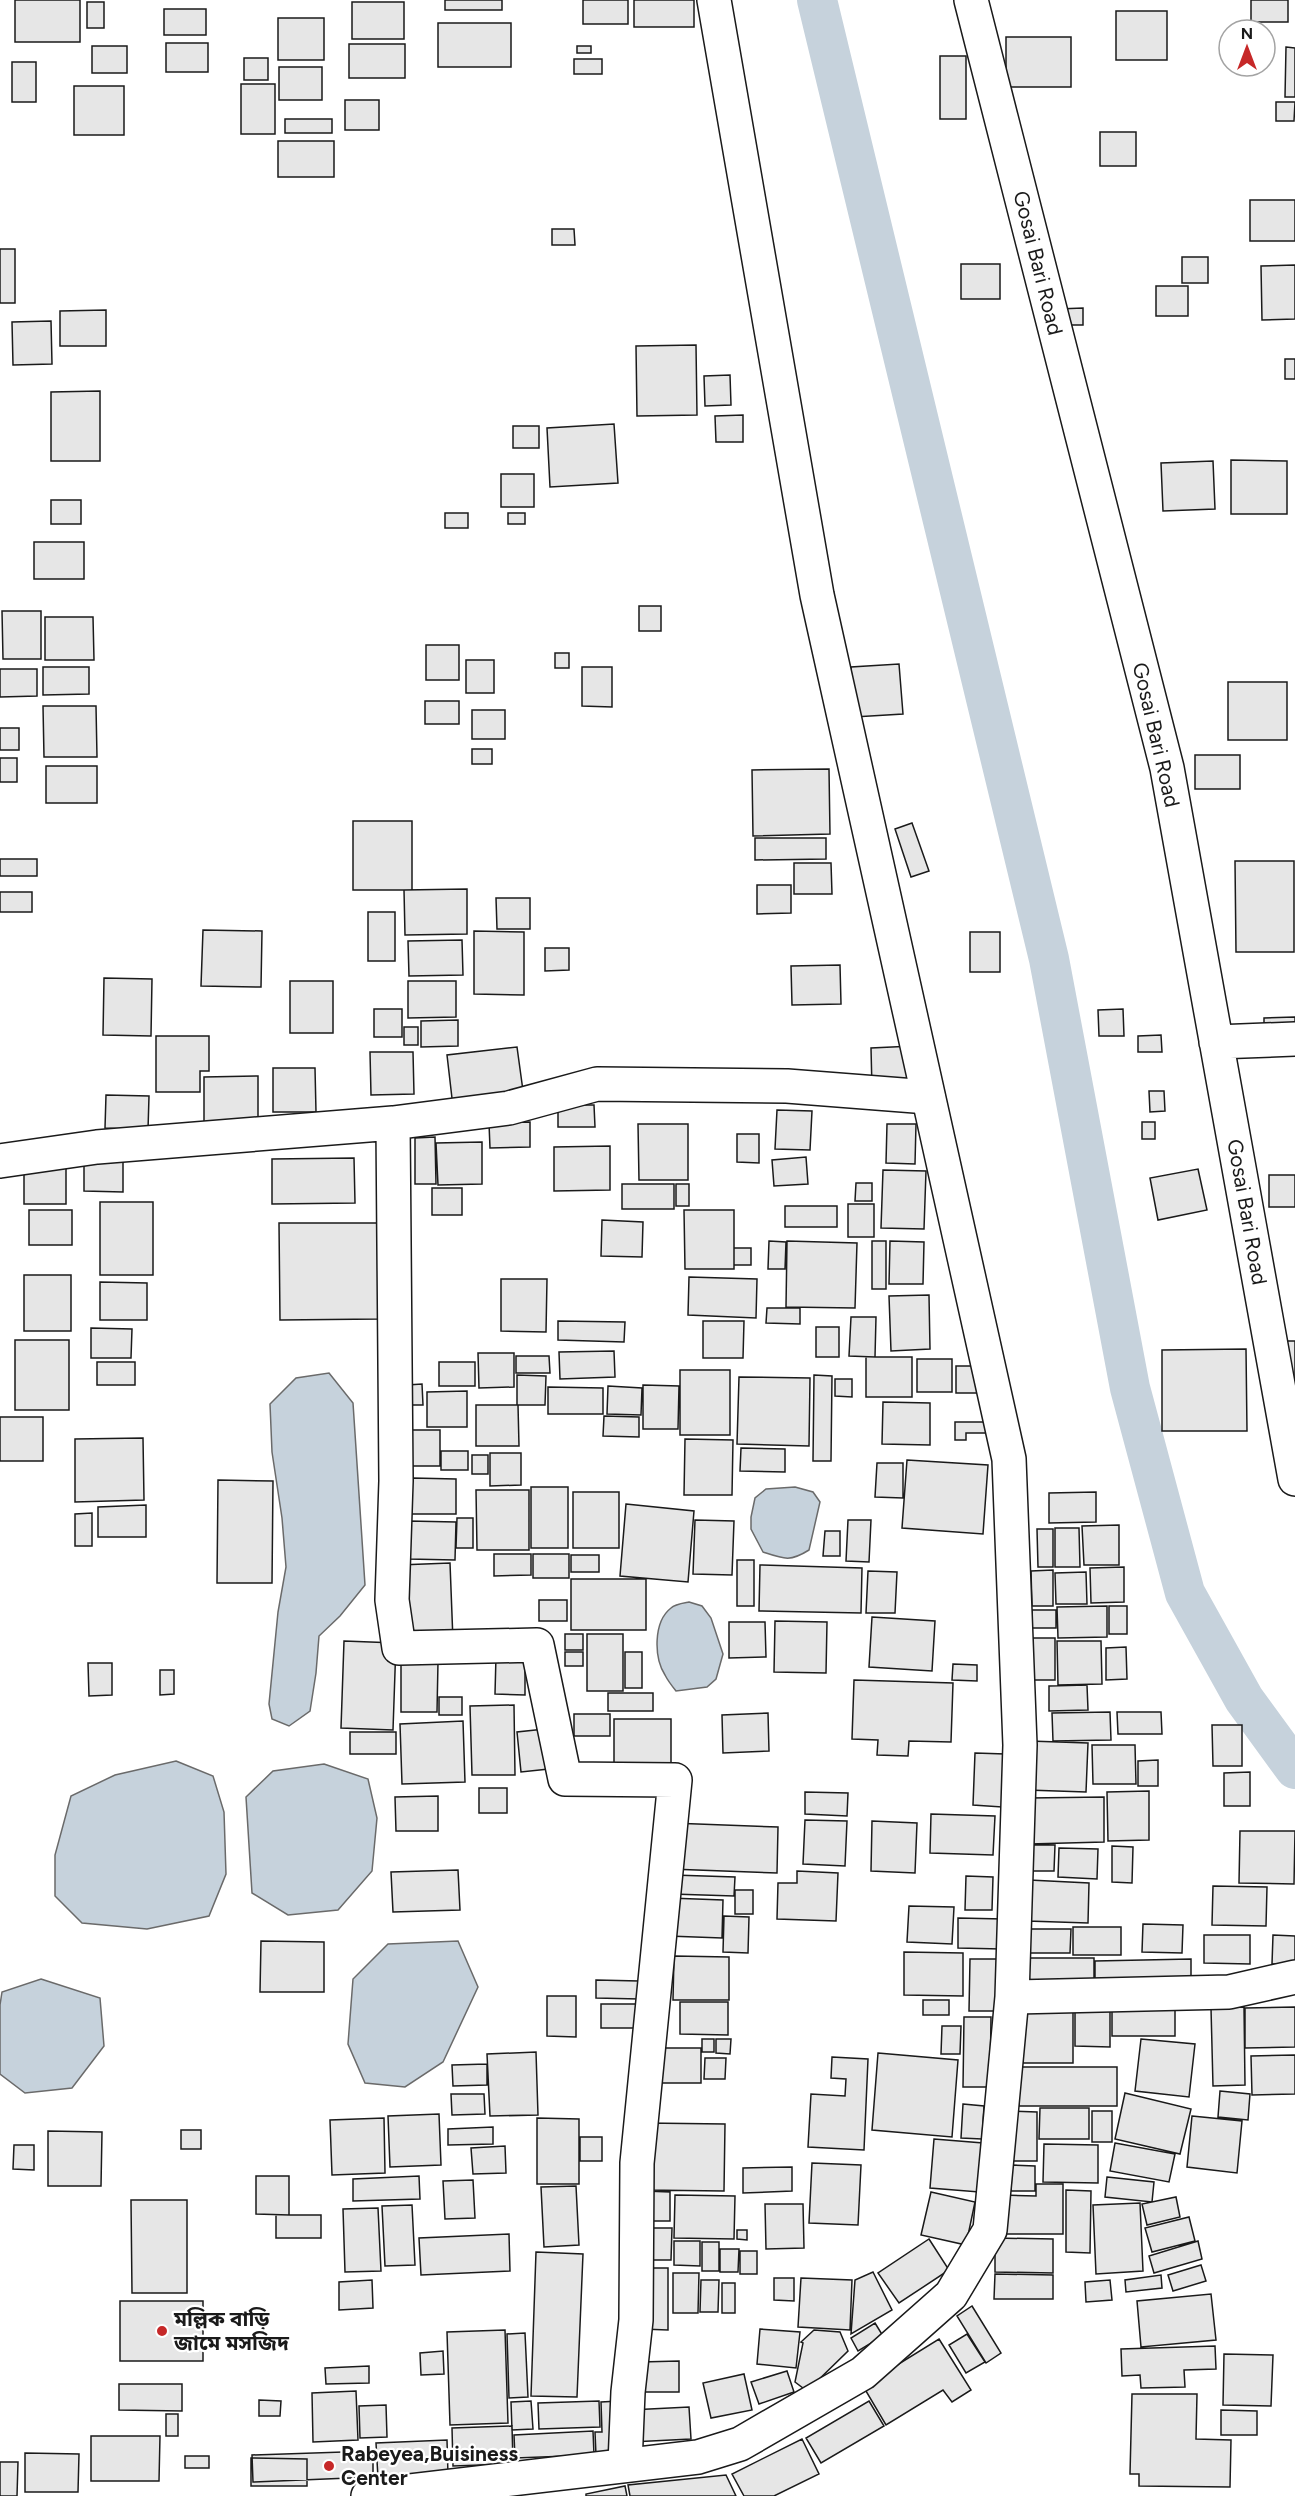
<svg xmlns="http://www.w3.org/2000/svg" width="1295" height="2496" font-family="Figtree,'Noto Sans Bengali',sans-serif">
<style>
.water{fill:#c6d2dc;stroke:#6a6a6a;stroke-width:1.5}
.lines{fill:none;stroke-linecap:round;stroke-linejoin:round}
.canal{stroke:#c6d2dc;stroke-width:40}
.building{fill:#e6e6e6;stroke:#1a1a1a;stroke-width:1.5}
.minor-casing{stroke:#1a1a1a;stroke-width:36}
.tertiary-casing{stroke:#1a1a1a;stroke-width:36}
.minor{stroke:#fff;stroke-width:33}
.tertiary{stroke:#fff;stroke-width:33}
.poi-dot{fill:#c62828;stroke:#fff;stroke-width:2}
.labels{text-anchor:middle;stroke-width:4.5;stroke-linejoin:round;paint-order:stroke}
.street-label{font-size:21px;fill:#1a1a1a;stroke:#fff}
.poi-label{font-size:21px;font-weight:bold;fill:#1a1a1a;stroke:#fff;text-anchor:start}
</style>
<rect width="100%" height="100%" fill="#fff"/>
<path class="water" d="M329 1373 353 1403 365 1585 340 1616 319 1636 316 1673 310 1711 289 1726 272 1719 269 1704 278 1612 286 1567 282 1518 272 1452 270 1404 296 1378Z
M795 1487 813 1492 820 1502 809 1550C790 1562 784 1559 763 1552L751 1529V1517L755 1498 766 1489Z
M689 1602 702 1606 711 1618 723 1654 716 1679 707 1687 676 1691C672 1686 668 1681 665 1675 654 1658 653 1622 671 1608 675 1604 684 1603 689 1602Z
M176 1761 213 1776 224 1812 226 1874 209 1916 147 1929 82 1923 55 1896V1855L71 1796 115 1775Z
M324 1764 368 1779 377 1818 372 1871 338 1910 288 1915 252 1893 246 1797 273 1771Z
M458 1941 478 1987 443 2062 405 2087 365 2083 348 2044 353 1979 388 1944Z
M41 1979 100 1998 104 2046 72 2088 25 2093 0 2074V2005L2 1992Z"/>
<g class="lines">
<path class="canal" d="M817 0 1049 959 1130 1388 1185 1593 1244 1699 1295 1769"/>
</g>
<path class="building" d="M15 0H80V42H15Z
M445 0H502V10H445Z
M583 0H628V24H583Z
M634 0H694V27H634Z
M1251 0H1288V22H1251Z
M87 2H104V28H87Z
M352 2H404V39H352Z
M164 9H206V35H164Z
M1116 11H1167V60H1116Z
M278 18H324V60H278Z
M438 23H511V67H438Z
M1006 37H1071V87H1006Z
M166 43H208V72H166Z
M349 44H405V78H349Z
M92 46H127V73H92Z
M577 46H591V53H577Z
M1286 47 1295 48V97H1285Z
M940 56H966V119H940Z
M244 58H268V80H244Z
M574 59H602V74H574Z
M12 62H36V102H12Z
M279 67H322V100H279Z
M241 84H275V134H241Z
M74 86H124V135H74Z
M345 100H379V130H345Z
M1276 102H1295L1294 121H1276Z
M285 119H332V133H285Z
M1100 132H1136V166H1100Z
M278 141H334V177H278Z
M1250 200H1295V241H1250Z
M552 229H574L575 245H552Z
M0 249H15V303H0Z
M1182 257H1208V283H1182Z
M961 264H1000V299H961Z
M1295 265V319L1262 320 1261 266Z
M1156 286H1188V316H1156Z
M1083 308V325H1058V309Z
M106 310V346H60V311Z
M51 321 52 364 13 365 12 322Z
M696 345 697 415 637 416 636 346Z
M1285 359H1295V379H1285Z
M730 375 731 405 705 406 704 376Z
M100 391V461H51V392Z
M743 415V442H716L715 416Z
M614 424 618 483 550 487 547 428Z
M513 426H539V448H513Z
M1231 460 1287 461V514H1231Z
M1213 461 1215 509 1163 511 1161 463Z
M501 474H534V507H501Z
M51 500H81V524H51Z
M445 513H468V528H445Z
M508 513H525V524H508Z
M34 542H84V579H34Z
M639 606H661V631H639Z
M2 611H41V659H3Z
M45 617H93L94 660H45Z
M426 645H459V680H426Z
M555 653H569V668H555Z
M466 660H494V693H466Z
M899 664 903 714 854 717 851 667Z
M43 667H89V694L43 695Z
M582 667H612V707L582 706Z
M0 669H37V696L0 697Z
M1228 682H1287V740H1228Z
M425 701H459V724H425Z
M43 706H96L97 757H44Z
M472 710H505V739H472Z
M0 728H19V750H0Z
M472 749H492V764H472Z
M1195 755H1240V789H1195Z
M0 758H17V782H0Z
M46 766H97V803H46Z
M829 769 830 834 753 836 752 770Z
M353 821H412V890H353Z
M912 823 929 871 911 877 895 829Z
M755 838H826V859L755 860Z
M0 859H37V876H0Z
M1235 861H1294V952H1236Z
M794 863H831L832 894H794Z
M757 885H791V913L757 914Z
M467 889V934L405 935 404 890Z
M0 892H32V912H0Z
M496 898H530V929H497Z
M368 912H395V961H368Z
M203 930 262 931 261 987 201 986Z
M474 931 524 932V995L474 994Z
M970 932H1000V972H970Z
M462 940 463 975 409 976 408 941Z
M545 948H569V970L545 971Z
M840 965 841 1004 792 1005 791 966Z
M104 978 152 979 151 1036 103 1035Z
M290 981H333V1033H290Z
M408 981H456V1017L408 1018Z
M374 1009H402V1037H374Z
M1123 1009 1124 1036H1099L1098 1010Z
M1295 1017V1037H1264V1018Z
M458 1020V1046L421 1047V1021Z
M404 1027H418V1045H404Z
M1161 1035 1162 1052H1138V1036Z
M156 1036H209V1071H200V1092H156Z
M913 1046 914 1088 872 1089 871 1048Z
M517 1047 524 1098 453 1107 447 1055Z
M370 1052H413L414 1094 371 1095Z
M273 1068H315L316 1112H273Z
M258 1076V1126H204V1077Z
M1149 1091H1164L1165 1111 1150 1112Z
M106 1095 149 1096 148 1130 105 1128Z
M558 1105H594L595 1127H558Z
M777 1110 812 1111 810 1150 775 1149Z
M530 1122V1147L490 1148 489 1123Z
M1142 1122H1155V1139H1142Z
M638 1124H688V1180H639Z
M887 1124H916L915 1164 886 1163Z
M737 1134H759V1163L737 1162Z
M435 1137 436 1184H415V1138Z
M482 1142V1184L438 1185 436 1143Z
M610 1146V1190L554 1191V1147Z
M84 1154H123V1192L84 1191Z
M806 1157 808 1184 774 1186 772 1160Z
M354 1158 355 1203 272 1204V1159Z
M24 1164H66V1204H24Z
M1198 1169 1207 1210 1158 1220 1150 1178Z
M883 1170 926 1171 924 1229 881 1228Z
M1269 1175H1295V1207H1269Z
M856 1183H872V1201H855Z
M622 1184H674V1209H622Z
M676 1184H689V1206H676Z
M432 1188H462V1215H432Z
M100 1202H153V1275H100Z
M848 1204H874V1237H848Z
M785 1206H837V1227H785Z
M29 1210H72V1245H29Z
M684 1210H734V1269H685Z
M602 1220 643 1222 642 1257 601 1256Z
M279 1223H379V1319L280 1320Z
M769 1241 786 1242 785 1269H768Z
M787 1241 857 1243 855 1308 786 1307Z
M872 1241H886V1289H872Z
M890 1241 924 1242 923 1284H889Z
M734 1248H751V1265H734Z
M24 1275H71V1331H24Z
M689 1277 757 1279 756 1318 688 1315Z
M501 1279H547L546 1332 501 1331Z
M100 1282 147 1283V1320H100Z
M929 1295 930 1349 891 1351 889 1296Z
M767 1308H800V1324L766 1323Z
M851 1317H876L875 1357 849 1356Z
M558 1321 625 1322 624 1342 558 1340Z
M703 1321H744L743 1358H703Z
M816 1327H839V1357H816Z
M91 1328 132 1329 131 1358H91Z
M15 1340H69V1410H15Z
M1285 1341H1295V1382H1285Z
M1246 1349 1247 1431H1162V1350Z
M614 1351 615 1377 560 1379 559 1352Z
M478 1353H514V1387L479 1388Z
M516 1356H549L550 1373H516Z
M866 1357H912V1397H866Z
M917 1359H952V1392H917Z
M97 1362H135V1385H97Z
M439 1362H475V1386H439Z
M956 1366H980V1393H956Z
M680 1370H730V1435H680Z
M517 1375 546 1376 545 1405H517Z
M814 1375 832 1376 831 1461H813Z
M739 1377 810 1378 809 1446 737 1444Z
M835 1379H852V1397L835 1396Z
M422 1384 423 1405H407V1385Z
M643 1385 679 1386 678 1429H643Z
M608 1386 642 1388 641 1415 607 1414Z
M548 1387 603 1388V1414H548Z
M467 1391V1427H427V1392Z
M883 1402 930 1403V1445L882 1444Z
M476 1405H518L519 1446H476Z
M604 1416 639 1417V1437L603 1436Z
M0 1417H43V1461H0Z
M955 1422H988V1433H966V1440H955Z
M396 1430H440V1466H396Z
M143 1438 144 1500 75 1502V1439Z
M685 1439 733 1440 732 1495H684Z
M741 1448 785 1449V1472L740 1471Z
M441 1451H468V1470H441Z
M490 1453H521V1485L490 1486Z
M472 1455H488V1474H472Z
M907 1460 988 1465 983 1534 902 1528Z
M877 1463H903V1498L875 1497Z
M412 1478 456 1479V1514H411Z
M218 1480 273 1481 272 1583H217Z
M531 1487H568V1548H531Z
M476 1490H529V1550H477Z
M573 1492H619V1548H573Z
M1096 1492V1522L1049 1523V1493Z
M626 1504 694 1511 688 1582 620 1576Z
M146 1505V1537H98V1507Z
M92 1513V1546H75V1514Z
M457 1518H473V1548H456Z
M695 1520 734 1521 732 1575 693 1574Z
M848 1520H871L869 1562 846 1561Z
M408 1521 456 1522 455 1560 408 1559Z
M1119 1525V1565H1084L1082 1526Z
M1055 1528H1079L1080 1567H1055Z
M1037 1529H1053V1567H1038Z
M825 1531H840V1556H823Z
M494 1554H531V1575L494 1576Z
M533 1554H569V1578H533Z
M571 1555H599V1572H571Z
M737 1560H754V1606H737Z
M450 1563 453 1641 402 1643 399 1565Z
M760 1565 862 1568 861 1613 759 1611Z
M1124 1567V1602L1091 1603 1090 1568Z
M1053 1570V1606H1032L1031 1571Z
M868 1571 897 1572 895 1613H866Z
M1086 1572 1087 1604H1056L1055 1573Z
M571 1579H646V1630H571Z
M539 1600H567V1621H539Z
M1107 1606V1637L1058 1638 1057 1607Z
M1109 1606H1127V1634H1109Z
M1032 1610H1056V1628H1032Z
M872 1617 935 1621 932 1671 869 1667Z
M775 1621 827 1622 826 1673 774 1672Z
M729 1622H765L766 1657 729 1658Z
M565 1634H583V1650H565Z
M587 1634H623V1691H587Z
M1031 1638H1055V1680H1032Z
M344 1641 396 1643 393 1730 341 1728Z
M1057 1641H1101L1102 1684 1058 1685Z
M1126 1647 1127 1679 1106 1680V1648Z
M565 1652H583V1666H565Z
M625 1652H642V1688H625Z
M496 1656 525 1657V1695L495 1694Z
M401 1661 438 1662 437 1712H401Z
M88 1663H112V1695L89 1696Z
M953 1664 977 1665V1681L952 1680Z
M160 1670H174V1694L160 1695Z
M854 1680 953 1683 951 1742 909 1741 908 1756 877 1755 878 1740 852 1739Z
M1087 1685 1088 1710 1049 1711V1686Z
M608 1693H653V1711H608Z
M439 1697H462V1715H439Z
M514 1705 515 1775H472L470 1706Z
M1110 1712 1111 1740 1053 1741 1052 1713Z
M1117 1712H1161L1162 1734H1118Z
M768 1713 769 1751 723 1753 722 1715Z
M574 1714H610V1736H574Z
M614 1719H671V1776H614Z
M463 1721 465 1782 402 1784 400 1724Z
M1212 1725H1242V1766H1213Z
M554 1728 558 1768 521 1772 517 1732Z
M350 1732H396V1754H350Z
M1029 1741 1088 1743 1086 1792 1027 1790Z
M1092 1745H1135L1136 1784H1093Z
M975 1753 1005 1754 1002 1807 973 1805Z
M1158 1760V1786H1138V1761Z
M1250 1772V1806H1224V1773Z
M479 1788H507V1813H479Z
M1149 1791V1840L1108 1841 1107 1792Z
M805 1792 848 1793 847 1816 805 1814Z
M438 1796V1831H396L395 1797Z
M1104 1797V1842L1029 1844V1798Z
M931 1814 995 1816 993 1855 930 1853Z
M805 1820 847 1821 845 1866 803 1864Z
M872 1821 917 1823 915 1873 871 1871Z
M671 1823 778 1827 777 1873 670 1869Z
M1240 1831H1295L1294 1884 1239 1883Z
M1031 1845H1055L1054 1871H1030Z
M1112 1846 1133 1847 1132 1883 1112 1882Z
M1059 1848 1098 1849 1097 1879 1058 1877Z
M458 1870 460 1910 393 1912 391 1872Z
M797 1871 838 1873 836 1921 777 1919 778 1883H797Z
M673 1875 735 1877 734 1896 672 1894Z
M966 1876 993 1877 992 1910H965Z
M1029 1880 1089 1883 1088 1923 1027 1921Z
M1213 1886 1267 1887 1266 1926 1212 1925Z
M735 1890H753V1914H735Z
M669 1898 723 1900 722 1938 668 1936Z
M909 1906 954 1907 952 1944 907 1942Z
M724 1916 749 1917 748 1953 723 1952Z
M958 1918 1003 1919 1001 1949 958 1948Z
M1143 1924 1183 1925 1182 1953 1142 1952Z
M1073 1927H1121V1955H1073Z
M1029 1929H1071L1070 1953H1029Z
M1204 1935H1250V1964L1204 1963Z
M1273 1935 1295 1936V1964H1272Z
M261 1941 324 1942V1992H260Z
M904 1952 963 1953V1996L904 1995Z
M674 1956 729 1957V2000H673Z
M1027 1958H1094V1988H1027Z
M970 1959H1001V2011H969Z
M1191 1959V1987L1095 1989V1961Z
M596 1980 639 1981V1999L596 1998Z
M547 1996H576V2037L547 2036Z
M923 2000H949V2015H923Z
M680 2002H728V2035L680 2034Z
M601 2004H640V2028H601Z
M1244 2007 1245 2085 1213 2086 1211 2008Z
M1295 2007V2047L1245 2048V2008Z
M1112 2010H1175V2036H1112Z
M1023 2011 1073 2012V2063H1023Z
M1075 2011H1110V2047L1075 2046Z
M964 2017H991L990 2087H963Z
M942 2026H961L960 2054H941Z
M702 2039H714V2052H702Z
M716 2039H731L730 2054 716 2053Z
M1141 2039 1195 2044 1189 2097 1135 2091Z
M648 2048H701V2083H648Z
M536 2052 538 2115 490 2116 487 2054Z
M878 2053 958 2060 952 2137 872 2130Z
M1295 2055V2094L1252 2095 1251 2056Z
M832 2057 868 2059 864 2150 808 2147 811 2094 845 2096 846 2079 831 2078Z
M705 2058H726L725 2079H704Z
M487 2064V2085L453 2086 452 2065Z
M1019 2067H1117V2106H1019Z
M1220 2091 1250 2094 1248 2120 1218 2117Z
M1125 2093 1191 2109 1180 2154 1115 2139Z
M451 2094H484L485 2114 452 2115Z
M963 2104 984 2106 982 2139 961 2138Z
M1040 2108H1089V2139H1039Z
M1012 2111 1037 2112V2161H1012Z
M1092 2111H1112V2142H1092Z
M439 2114 441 2165 390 2167 388 2116Z
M1192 2116 1242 2121 1237 2173 1187 2167Z
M384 2118 385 2173 332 2175 330 2120Z
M537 2118 579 2119V2184H537Z
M644 2123 725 2124 724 2191 643 2190Z
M493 2127V2144L448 2145V2129Z
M181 2130H201V2149H181Z
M48 2131 102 2132 101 2186H48Z
M580 2137H602V2161H580Z
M934 2139 983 2143 979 2192 930 2188Z
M1115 2143 1175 2154 1169 2182 1110 2171Z
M1044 2144 1098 2145V2183L1043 2182Z
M14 2145H34V2170L13 2169Z
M505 2146 506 2173 473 2174 471 2148Z
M812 2163 861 2165 858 2225 809 2223Z
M1012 2165 1035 2166V2191H1011Z
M792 2167V2191L743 2193V2168Z
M256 2176H289V2215L256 2214Z
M419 2176 420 2199 353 2201V2179Z
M1107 2177 1154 2182 1152 2202 1105 2197Z
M473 2180 475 2218 445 2219 443 2181Z
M1036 2184H1063V2234H1003V2195L1036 2196Z
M576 2186 579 2245 544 2247 541 2187Z
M1066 2190 1091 2191 1090 2253 1066 2252Z
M644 2191 670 2192V2221H643Z
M931 2192 975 2202 966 2245 921 2235Z
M675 2195 735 2196 734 2239 674 2238Z
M1176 2197 1180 2217 1147 2225 1142 2204Z
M131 2200H187V2293H132Z
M1140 2203 1143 2271 1096 2274 1093 2205Z
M765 2204H803L804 2248 766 2249Z
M412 2205 415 2265 385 2266 382 2206Z
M378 2208 381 2271 345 2272 343 2209Z
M276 2215H321V2238H276Z
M1189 2217 1195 2241 1152 2252 1145 2228Z
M647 2228H672L671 2260H647Z
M737 2230H747V2240L737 2239Z
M509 2234 510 2271 421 2275 419 2238Z
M995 2238 1053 2239V2273L995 2272Z
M929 2239 949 2270 899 2303 878 2273Z
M674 2241H700V2266L674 2265Z
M1198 2241 1202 2259 1154 2273 1149 2256Z
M702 2242H719V2271H702Z
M720 2249H739L738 2272H720Z
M740 2251H757V2274H740Z
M536 2252 583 2254 577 2397 531 2396Z
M1201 2265 1206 2281 1173 2291 1168 2275Z
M643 2268H668V2330L642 2329Z
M873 2272 892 2310 851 2334 855 2280Z
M673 2273H699L698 2313H673Z
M995 2274 1053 2275V2299H994Z
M1161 2275 1162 2288 1126 2292 1125 2280Z
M774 2278H794V2301L774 2300Z
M801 2278 852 2280 850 2330 798 2327Z
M372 2280 373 2308 339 2310V2282Z
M701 2280H719L718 2312H700Z
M1110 2280 1112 2300 1086 2302 1085 2282Z
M722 2283H735V2313H722Z
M1211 2294 1216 2340 1141 2347 1137 2301Z
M120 2301H203V2361H120Z
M972 2306 1001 2353 986 2363 957 2316Z
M875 2323 883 2336 858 2351 851 2338Z
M760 2329 800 2332 796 2368 757 2364Z
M505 2330 508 2423 450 2425 447 2332Z
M814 2330 840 2332 848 2351 807 2391 795 2382 803 2343 801 2342Z
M525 2333 528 2397 509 2398 507 2334Z
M967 2334 985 2362 966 2373 949 2345Z
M939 2339 971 2390 952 2402 943 2390 886 2425 863 2386Z
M1215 2346 1216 2369 1184 2370 1185 2387 1141 2388 1140 2375 1122 2376 1121 2349Z
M443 2351 444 2374 421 2375 420 2353Z
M1224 2354 1273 2355 1271 2406 1223 2405Z
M679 2361V2392H640V2362Z
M369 2366V2383L326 2384 325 2368Z
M787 2371 794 2392 759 2404 751 2382Z
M744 2374 752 2410 711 2418 703 2383Z
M119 2384H182V2411L119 2410Z
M356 2391 358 2440 313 2442 312 2393Z
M1132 2394H1197L1196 2439 1231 2440 1230 2487 1139 2486V2474H1130Z
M259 2400 281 2401 280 2416H259Z
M531 2401 533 2429 512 2430 511 2402Z
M599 2401 600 2427 539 2429 538 2403Z
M619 2401 621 2453 596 2455 595 2432H602L601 2402Z
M869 2401 884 2426 821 2463 806 2438Z
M386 2405 387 2437 360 2438 359 2406Z
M689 2407 691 2439 631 2442 630 2410Z
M1221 2410 1257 2411V2435H1221Z
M166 2414H178V2436H166Z
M512 2426 513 2464 453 2466 452 2428Z
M593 2431 594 2455 515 2458 514 2435Z
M91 2436H160L159 2481H91Z
M802 2439 819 2474 774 2496H744L732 2474Z
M447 2440 448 2475 378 2478 376 2443Z
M373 2451V2477L253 2482 252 2455Z
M25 2453 79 2454 78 2492H25Z
M185 2456H209V2468H185Z
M251 2458 307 2459V2486H251Z
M0 2462H18L17 2496H0Z
M726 2475 736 2496H630L628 2485Z
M625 2486 627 2496H586V2494Z"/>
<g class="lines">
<g class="minor-casing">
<path id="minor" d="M971 0 1167 768 1295 1479
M1216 1042 1295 1039
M393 1123 396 1481 392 1600 399 1648 537 1645 565 1779 675 1780 637 2163 636 2320 628 2392 625 2464
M0 1161 97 1147 393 1123 509 1108 597 1084 787 1086 928 1097"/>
</g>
<g class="tertiary-casing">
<path id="tertiary" d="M1012 1997 1229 1992 1295 1977
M368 2496 698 2457 740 2444 863 2373 951 2295 990 2230 1012 1997 1020 1745 1009 1459 817 595 714 0"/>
</g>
<use href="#minor" class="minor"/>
<use href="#tertiary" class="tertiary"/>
</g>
<g class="poi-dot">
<circle cx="162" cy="2331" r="6"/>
<circle cx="329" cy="2466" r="6"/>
</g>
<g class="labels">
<g class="street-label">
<text transform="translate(1038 263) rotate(76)" y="7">Gosai Bari Road</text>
<text transform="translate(1156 735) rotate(77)" y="7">Gosai Bari Road</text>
<text transform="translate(1247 1212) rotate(80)" y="7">Gosai Bari Road</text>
</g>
<g class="poi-label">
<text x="174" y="2326">মল্লিক বাড়ি<tspan x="174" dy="24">জামে মসজিদ</tspan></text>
<text x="341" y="2461">Rabeyea,Buisiness<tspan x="341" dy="24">Center</tspan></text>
</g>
</g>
<g transform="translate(1247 48)"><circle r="28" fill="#ffffff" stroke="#a3a3a3" stroke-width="1.5"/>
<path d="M0-4.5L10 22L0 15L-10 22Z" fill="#c62828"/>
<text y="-9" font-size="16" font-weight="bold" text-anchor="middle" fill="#1a1a1a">N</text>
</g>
</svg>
